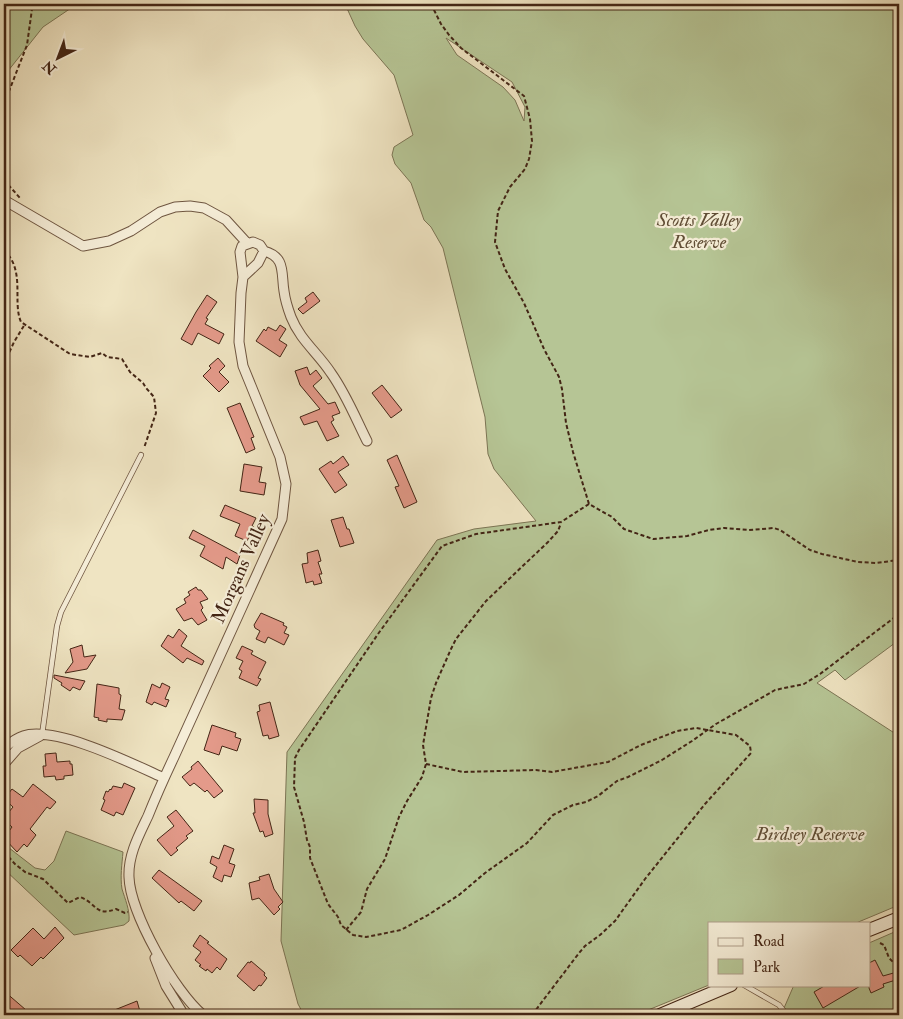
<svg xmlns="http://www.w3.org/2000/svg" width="903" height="1019" font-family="'IM FELL Double Pica',serif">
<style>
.green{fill:#b6c595;stroke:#7c7555;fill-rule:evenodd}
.building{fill:#e49a8a;stroke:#432515}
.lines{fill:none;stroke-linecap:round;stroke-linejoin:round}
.lane-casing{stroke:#6e5540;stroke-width:6}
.street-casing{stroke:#6e5540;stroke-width:11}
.secondary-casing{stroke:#432515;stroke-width:14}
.path{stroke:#432515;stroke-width:2;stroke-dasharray:4 2.5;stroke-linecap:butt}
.lane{stroke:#f5edd7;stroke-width:4.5}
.street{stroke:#f5edd7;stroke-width:9}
.secondary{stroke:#f5edd7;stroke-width:12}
.labels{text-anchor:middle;stroke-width:4.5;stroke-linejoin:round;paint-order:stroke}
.park-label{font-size:19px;font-style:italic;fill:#604d35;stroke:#f5edd7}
.street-label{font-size:19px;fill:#432515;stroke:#f5edd7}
</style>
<rect width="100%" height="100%" fill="#efe4c2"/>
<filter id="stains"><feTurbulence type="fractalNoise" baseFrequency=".004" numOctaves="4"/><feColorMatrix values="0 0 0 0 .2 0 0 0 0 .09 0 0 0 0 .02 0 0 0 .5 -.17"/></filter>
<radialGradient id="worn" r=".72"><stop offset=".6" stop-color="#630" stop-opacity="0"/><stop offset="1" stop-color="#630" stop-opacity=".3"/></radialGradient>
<path class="green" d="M4 4H77L43 27 4 76Z
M168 4H209L183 8Z
M345 4H899V640L845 680 835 670 817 683 899 736V905L856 923H709V985L636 1015H304L298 1004 281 941 287 752 437 540 474 529 536 521 494 469 488 454 485 417 443 248 431 227 424 220 411 183 395 164 392 155 394 147 413 135 394 75 363 39 355 26ZM446 38 512 82 525 107 524 121 515 100 503 87 457 55Z
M66 831 123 852C122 864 120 877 122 889 125 899 130 910 129 921L124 925 74 935 4 869V844L35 868 45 870 54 861Z
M899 930V1015H781L794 985H869V943Z"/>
<path class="building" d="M313 292 320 301 303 314 298 309 307 302 305 298Z
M207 295 217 302 206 318 208 319 205 324 224 334 219 344 198 333 192 345 181 339 196 312Z
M280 325 286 329 279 340 287 345 280 357 256 341 264 329 266 331 268 327 276 331Z
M218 358 225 366 219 372 229 382 219 392 203 376 211 368 209 366Z
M307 367 310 375 316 370 322 378 313 386 328 404 335 402 340 413 332 416 334 420 331 422 339 436 327 441 317 421 304 425 300 417 320 409 300 385 295 371Z
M382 385 402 410 391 418 372 393Z
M240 403 254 437 251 438 255 449 246 453 227 408Z
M397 455 417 502 404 508 395 487 399 486 387 460Z
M343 456 349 465 338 472 347 485 335 493 319 469 331 461 333 464Z
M244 464 262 467 259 482 266 483 264 495 240 491Z
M225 505 256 518 252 526 254 527 247 541 235 536 240 524 220 516Z
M343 517 347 529H349L354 543 340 547 331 520Z
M193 530 240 555 237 564 226 557 223 569 200 556 205 546 189 538Z
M318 550 321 561 318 562 322 574H319L322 583 314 585 313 581 306 583 302 564 308 563 307 553Z
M196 587 198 590H201L208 599 200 602 203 608 201 610 207 620 198 625 192 618 184 621 176 609 186 603 184 599 190 595 188 592Z
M261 613 284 623 283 625 287 627 284 633 289 635 284 645 268 637 265 643 256 639 260 631 255 628 254 625Z
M179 629 187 636 181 646 204 661 202 665 187 658 183 663 161 646 168 635 173 638Z
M82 645 84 657 96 655 87 669 65 673 73 662 70 649Z
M242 646 253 651 251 654 266 662 258 678 261 679 257 686 239 678 242 671 239 669 243 661 236 658Z
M54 675 85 681 80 690 73 687 70 691 61 685 62 683 54 678Z
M162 683 170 687 165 699 169 700 166 707 154 702 152 705 146 702 152 684 160 688Z
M97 684 119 688V694L121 695 119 709 125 710 122 720 107 719V722L98 720 99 718 94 717Z
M270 702 279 736 269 739 268 735 263 736 257 712 260 711 259 705Z
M212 725 236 733 235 737 241 739 237 751 222 746 219 755 204 750Z
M56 753 57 762 70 761V764H72L73 775 64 776V779L56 780 55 776 44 777 43 766H46L45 754Z
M198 761 223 791 214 798 207 790 205 792 194 783 190 786 182 777 192 769 191 767Z
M124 783 135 788 123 815 116 812 114 816 101 810 105 800 103 799 106 791 108 792 110 789 111 790 113 786 122 788Z
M33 784 56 802 50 809 47 807 30 829 36 835 27 847 24 844 17 852 4 838 12 827 4 820V818L13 807 4 799 12 789 23 797Z
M254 799 268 800V814L273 834 265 837 263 831 260 832 253 813H255Z
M176 810 193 831 186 836 188 838 176 848 178 850 171 856 157 840 174 826 167 817Z
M224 845 234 849 229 863 235 865 231 877 224 875 222 882 213 877 217 867 210 863 212 856 219 859Z
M159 870 202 901 194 911 181 901 179 903 152 878Z
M269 874 274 889 283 902 278 907 280 909 274 915 259 898 252 900 249 883 260 880 259 877Z
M55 927 64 938 43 959 41 957 32 966 20 955 18 957 11 950 33 928 44 939Z
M200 935 209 942 207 943 227 959 220 970 217 967 212 973 207 969 206 971 199 966 201 965 195 960 201 952 193 946Z
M875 960 883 976 897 972 899 979 883 984 884 987 871 993 869 988V963Z
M251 961 265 973 264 975 267 978 261 986 259 985 254 991 237 976 248 962 250 963Z
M826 985H862L823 1008 814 992Z
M4 991 26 1010 21 1015H4Z
M137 1001 141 1015H102Z"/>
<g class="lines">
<g class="lane-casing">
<path id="lane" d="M42 735 57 626 61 612 141 455
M744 985 779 1005 787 1015"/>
</g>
<g class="street-casing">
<path id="street" d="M4 200 83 246 109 241 131 231 160 212 175 207 190 206 204 208 226 220 247 243
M264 251C286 257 281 273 284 291 285 299 288 309 291 317 300 340 318 353 331 373 346 394 356 419 367 441
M4 748C10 743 16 738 23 736 55 725 133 764 164 778
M4 764 18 748 40 736
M155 958 166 986 184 1015
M203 1015C175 992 130 913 129 877 128 855 139 835 148 816 156 796 165 776 174 757 210 677 246 598 282 519L286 484 280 457 243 366 239 342 241 293 243 277 240 252 242 246 253 242 260 245 264 251 258 263 243 277"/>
</g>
<g class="secondary-casing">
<path id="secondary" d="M869 930 899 918
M660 1015 731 985"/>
</g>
<path class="path" d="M431 4 441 24 449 35 461 48 524 96 530 119 532 141 529 159 525 169 510 187 498 211 495 242 505 269 524 303 544 349 559 377 562 389 566 423 573 452 589 504 612 517 624 529 653 539 687 536 709 530 724 528 749 530 774 528 780 530 810 550 822 554 858 562 876 563 899 560
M4 104 27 45 32 9 38 4
M4 180 20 198
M4 250C26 271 12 301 21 322L70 354 90 357 102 353 107 357 122 359 130 372 143 383 146 388 154 397 156 413 144 448
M4 364 14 342 25 324
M589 504 561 522 476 534 442 546 378 634 299 750 295 758 294 787 304 822 307 840 310 847V858L328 904 338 917 341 925 353 935 366 937 401 930 428 915 459 895 485 873 527 843 553 815 573 805 586 802 598 796 617 781 628 777 662 760 692 741 716 724 775 690 804 684 820 674 899 614
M426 764 463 772 536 770 552 772 608 762 641 745 677 731 696 728 736 735 750 746 751 753 705 804 645 879 615 921 600 935 585 946 579 953 532 1015
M4 852 15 864 25 872 43 879 68 903 80 897C97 903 95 917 116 909L125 913 128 912
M346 930 361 912 367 889 385 859 399 817 407 801 422 777 426 764 423 745 431 698 436 683 451 649 456 639 486 601 548 542 558 531 561 523
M880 943 884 945 889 958 899 968"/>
<use href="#lane" class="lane"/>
<use href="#street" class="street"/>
<use href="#secondary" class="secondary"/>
</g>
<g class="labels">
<g class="park-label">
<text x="699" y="226">Scotts Valley<tspan x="699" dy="22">Reserve</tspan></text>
<text x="810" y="840">Birdsey Reserve</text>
</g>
<g class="street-label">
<text transform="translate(240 568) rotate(-66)" y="7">Morgans Valley</text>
</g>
</g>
<rect width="903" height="1019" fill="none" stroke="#efe4c2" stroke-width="20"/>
<rect x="5" y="5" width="893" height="1009" fill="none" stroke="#432515" stroke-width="2.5"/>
<rect x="10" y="10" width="883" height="999" fill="none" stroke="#432515"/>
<rect x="708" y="922" width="162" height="65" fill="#f5edd7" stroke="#ae9d89"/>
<rect x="718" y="938" width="25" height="8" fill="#f5edd7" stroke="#ae9d89"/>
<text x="753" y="946" font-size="15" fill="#432515">Road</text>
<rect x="718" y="959" width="25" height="15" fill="#b6c595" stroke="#ae9d89"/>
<text x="753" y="972" font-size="15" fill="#432515">Park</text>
<g transform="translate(58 58) rotate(222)" stroke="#f5edd7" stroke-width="4" paint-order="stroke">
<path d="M0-4L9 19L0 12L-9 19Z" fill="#432515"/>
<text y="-8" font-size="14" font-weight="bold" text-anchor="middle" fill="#432515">N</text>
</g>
<rect width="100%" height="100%" filter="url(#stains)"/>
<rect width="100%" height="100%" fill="url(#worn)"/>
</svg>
